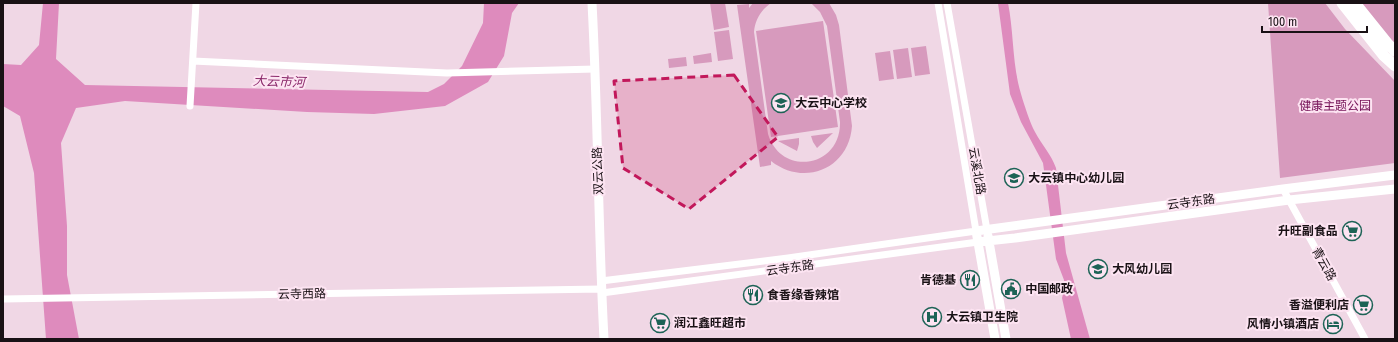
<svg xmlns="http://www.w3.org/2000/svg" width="1398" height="342" font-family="'Fira Sans Condensed','Noto Sans SC',sans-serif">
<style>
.green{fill:#d79abd}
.water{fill:#de8bbd}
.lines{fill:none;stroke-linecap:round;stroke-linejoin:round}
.minor{stroke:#fff;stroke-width:7}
.tertiary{stroke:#fff;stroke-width:9}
.primary{stroke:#fff;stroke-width:11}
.marked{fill:#c2185b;fill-opacity:0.2;stroke:#c2185b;stroke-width:3;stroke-dasharray:8 5;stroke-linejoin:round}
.labels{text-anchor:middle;stroke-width:4;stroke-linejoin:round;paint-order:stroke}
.poi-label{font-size:12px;font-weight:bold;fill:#191115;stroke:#fde4f2;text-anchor:start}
.park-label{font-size:12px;fill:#751157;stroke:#fde4f2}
.street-label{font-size:12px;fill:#191115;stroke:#fde4f2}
.water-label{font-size:13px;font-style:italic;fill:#8b2a6b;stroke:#fde4f2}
</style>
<rect width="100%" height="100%" fill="#f0d7e5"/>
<path class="green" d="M710 3H725L729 27 714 30Z
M753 3H771C761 10 755 20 754 32L768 134C781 177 841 168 840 122L827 26 820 12 811 3H829L836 15 839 25 852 126C849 169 804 187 771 161V165L760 167 737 5 749 4V8Z
M1268 3H1325L1345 29 1395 81V163L1280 178Z
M1361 3H1395V46Z
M823 21 838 127 771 137 756 31Z
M729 30 733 59 718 61 714 32Z
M926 46 930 74 915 76 911 48Z
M908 48 912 77 897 79 893 50Z
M890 51 894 79 879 81 875 53Z
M711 53 712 62 694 64 693 56Z
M686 57 687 66 669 68 668 59Z
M833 133 817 148 813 142 811 136Z
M799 138V144L797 151 778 141Z"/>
<path class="water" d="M43 3H59L56 59 85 85 428 92 444 84 462 66 483 23 484 3H519L512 13 504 56 488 82 445 106 374 114 307 112 125 101 76 108 61 143 67 226V275L79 339H46L34 173 20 116 3 106V64L21 65 39 45Z
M998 3H1008C1014 33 1012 64 1021 94 1024 104 1030 123 1035 132 1042 145 1051 154 1056 168L1066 253 1090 339H1071L1062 298 1064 290V280L1056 259 1043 163 1021 122 1010 94Z"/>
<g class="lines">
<path class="minor" d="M947 3 987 230
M193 61 447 73 595 69
M190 106 196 3
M1283 189 1365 339
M601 281 788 258 976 231 938 3
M602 293 978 242
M3 299 601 289"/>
<path class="tertiary" d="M592 3C598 115 598 227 604 339
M988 236 1006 339
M978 242 1015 238 1289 200 1395 189
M995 339 976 231 1283 189 1395 175"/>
<path class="primary" d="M1342 3 1384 56 1395 66
M1355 3 1388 44 1395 51"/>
</g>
<path class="marked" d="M734 75 778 137 689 209 623 168 614 81Z"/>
<defs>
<g id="school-ring" transform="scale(1)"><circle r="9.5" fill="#fde4f2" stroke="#1d6356" stroke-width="1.5"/><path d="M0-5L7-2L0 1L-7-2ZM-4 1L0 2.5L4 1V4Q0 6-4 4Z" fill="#1d6356"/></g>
<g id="supermarket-ring" transform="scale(1)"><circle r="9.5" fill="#fde4f2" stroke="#1d6356" stroke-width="1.5"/><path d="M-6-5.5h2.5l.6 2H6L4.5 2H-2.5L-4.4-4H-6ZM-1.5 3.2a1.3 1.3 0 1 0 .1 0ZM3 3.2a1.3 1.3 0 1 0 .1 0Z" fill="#1d6356"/></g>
<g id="restaurant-ring" transform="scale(1)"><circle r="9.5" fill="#fde4f2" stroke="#1d6356" stroke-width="1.5"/><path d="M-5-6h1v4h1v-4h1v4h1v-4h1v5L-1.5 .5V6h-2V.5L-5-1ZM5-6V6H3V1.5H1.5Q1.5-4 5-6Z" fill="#1d6356"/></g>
<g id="civic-ring" transform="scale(1)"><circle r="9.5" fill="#fde4f2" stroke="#1d6356" stroke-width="1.5"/><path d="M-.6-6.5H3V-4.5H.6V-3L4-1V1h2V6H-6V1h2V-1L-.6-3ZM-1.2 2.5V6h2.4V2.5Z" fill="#1d6356"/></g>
<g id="hospital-ring" transform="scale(1)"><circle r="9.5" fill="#fde4f2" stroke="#1d6356" stroke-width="1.5"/><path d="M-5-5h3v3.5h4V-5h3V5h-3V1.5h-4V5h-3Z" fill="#1d6356"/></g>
<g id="hotel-ring" transform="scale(1)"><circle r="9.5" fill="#fde4f2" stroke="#1d6356" stroke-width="1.5"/><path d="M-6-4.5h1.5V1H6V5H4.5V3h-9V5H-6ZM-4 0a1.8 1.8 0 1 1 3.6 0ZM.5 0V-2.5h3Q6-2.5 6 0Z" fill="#1d6356"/></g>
</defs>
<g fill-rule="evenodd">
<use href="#school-ring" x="781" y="103"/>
<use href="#school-ring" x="1014" y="178"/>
<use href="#supermarket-ring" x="1352" y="231"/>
<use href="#school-ring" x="1098" y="269"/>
<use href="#restaurant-ring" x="970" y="280"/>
<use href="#civic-ring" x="1011" y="289"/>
<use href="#restaurant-ring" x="753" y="295"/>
<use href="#supermarket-ring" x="1363" y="305"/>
<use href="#hospital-ring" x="932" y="317"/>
<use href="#supermarket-ring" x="660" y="323"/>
<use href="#hotel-ring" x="1333" y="324"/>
</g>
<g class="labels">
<g class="poi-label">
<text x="795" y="107">大云中心学校</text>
<text x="1028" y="182">大云镇中心幼儿园</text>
<text x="1338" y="235" text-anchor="end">升旺副食品</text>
<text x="1112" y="273">大风幼儿园</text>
<text x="956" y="284" text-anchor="end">肯德基</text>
<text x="1025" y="293">中国邮政</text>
<text x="767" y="299">食香缘香辣馆</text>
<text x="1349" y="309" text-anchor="end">香溢便利店</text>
<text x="946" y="321">大云镇卫生院</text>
<text x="674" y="327">润江鑫旺超市</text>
<text x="1319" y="328" text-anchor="end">风情小镇酒店</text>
</g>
<g class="park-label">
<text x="1335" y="110">健康主题公园</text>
</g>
<g class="street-label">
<text transform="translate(598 171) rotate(-92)" y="4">双云公路</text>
<text transform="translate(977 171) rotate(80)" y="4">云溪北路</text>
<text transform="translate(1191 202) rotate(-8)" y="4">云寺东路</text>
<text transform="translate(1324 264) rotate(61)" y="4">青云路</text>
<text transform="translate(790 268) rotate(-8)" y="4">云寺东路</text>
<text transform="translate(302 294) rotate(-1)" y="4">云寺西路</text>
</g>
<g class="water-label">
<text transform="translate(279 81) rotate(2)" y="5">大云市河</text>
</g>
</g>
<rect width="1398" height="342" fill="none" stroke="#191115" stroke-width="8"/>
<path d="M1262 26v6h105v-6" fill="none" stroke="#191115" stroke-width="2"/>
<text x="1268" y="26" font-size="12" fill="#191115" stroke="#fde4f2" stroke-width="3" paint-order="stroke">100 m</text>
</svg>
